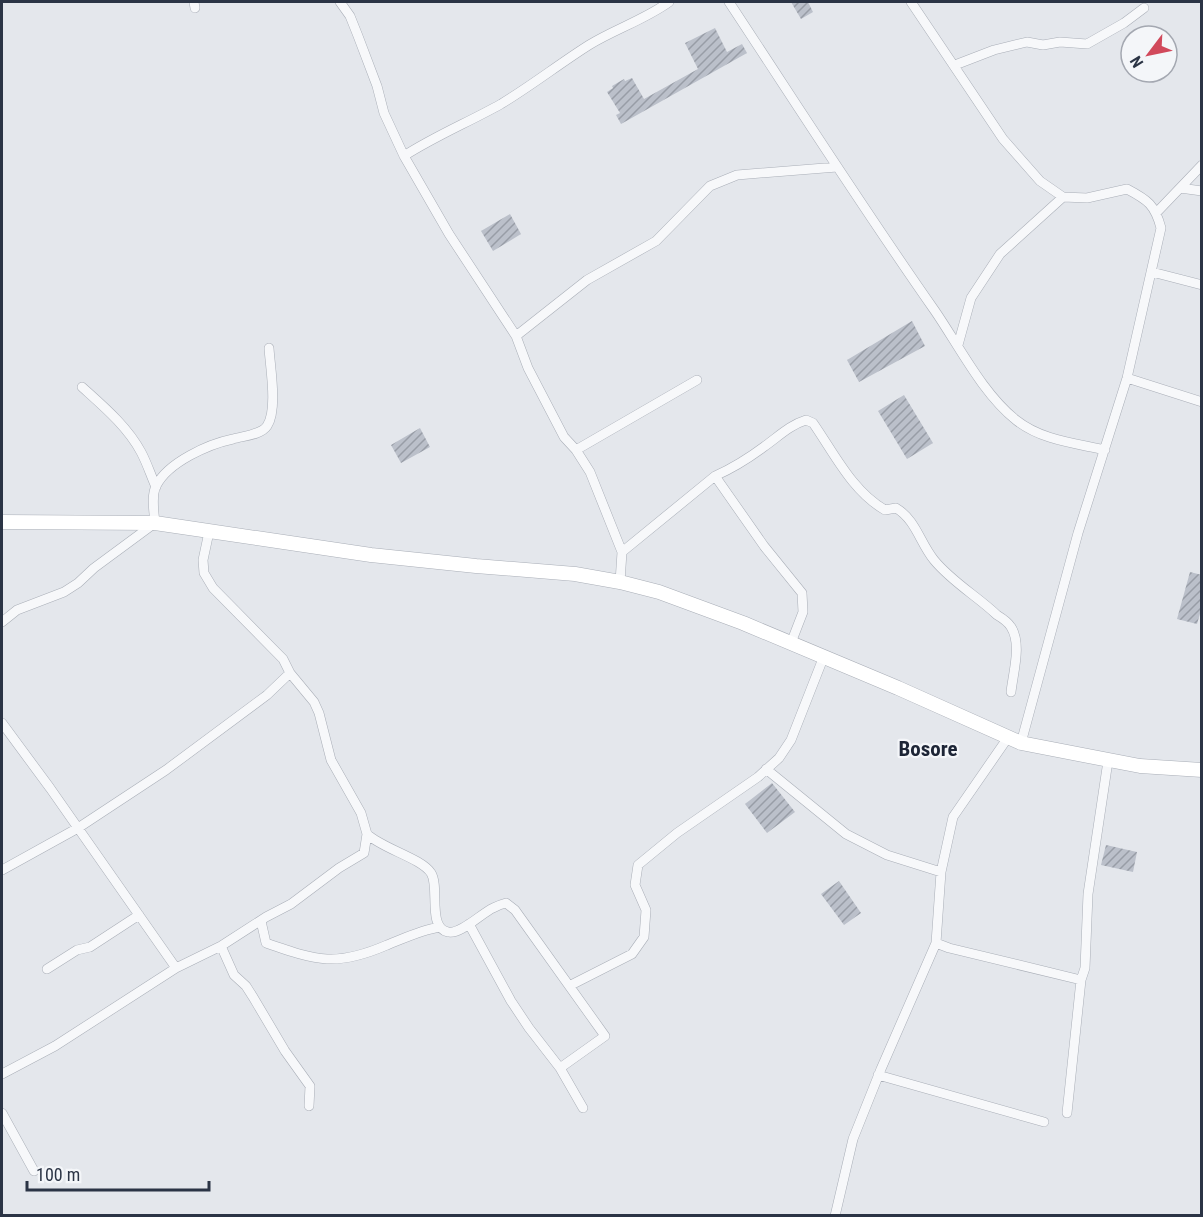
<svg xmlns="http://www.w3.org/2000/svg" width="1203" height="1217" font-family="'Roboto Condensed',sans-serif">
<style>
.building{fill:url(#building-hatch)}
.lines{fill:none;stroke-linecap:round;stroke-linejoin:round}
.street-casing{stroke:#a9aeb7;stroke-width:10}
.secondary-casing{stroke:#a9aeb7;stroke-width:15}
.street{stroke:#f7f8fa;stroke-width:9}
.secondary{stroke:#fff;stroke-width:14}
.labels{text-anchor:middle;stroke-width:4.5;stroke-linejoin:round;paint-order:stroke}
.quarter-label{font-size:21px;font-weight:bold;fill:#1d2536;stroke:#f4f6f9}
</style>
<defs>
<pattern id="building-hatch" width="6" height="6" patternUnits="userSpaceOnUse" patternTransform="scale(1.5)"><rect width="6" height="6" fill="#bbc0ca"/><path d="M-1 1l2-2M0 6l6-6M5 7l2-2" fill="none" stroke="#989da6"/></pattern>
</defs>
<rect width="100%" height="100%" fill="#e4e7ec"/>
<path class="building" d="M791 2H808L813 12 801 19Z
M715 28 727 52 742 44 747 53 621 124 616 115 620 113 607 92 613 88 612 86 624 79 625 81 632 78 644 99 698 69 685 43Z
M510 214 521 234 493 251 481 231Z
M912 321 925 346 859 382 847 360Z
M904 395 933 443 907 459 878 411Z
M420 428 430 447 401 463 391 445Z
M1190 572 1202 575V607L1197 624 1177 619Z
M772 783 795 812 767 833 745 804Z
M1106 845 1137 852 1133 872 1101 865Z
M839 881 861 913 844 925 821 894Z"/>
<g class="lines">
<g class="street-casing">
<path id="street" d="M194 2 195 8
M340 2 350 16 358 36 377 86 384 113 404 156
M729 2C797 105 864 210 935 311 959 346 983 394 1016 420 1041 440 1074 443 1105 450
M911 2 1003 139 1040 181 1063 197 1087 198 1127 189C1148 200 1155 205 1161 228L1127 378 1078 533 1021 743
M955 65 994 50 1027 42 1043 45 1060 42 1087 44 1124 23 1144 8
M1180 188 1202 191
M1157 212 1202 165
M1152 272 1202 285
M516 336 587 280 656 241 710 186 737 175 837 167
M958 345 971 298 1000 254 1063 197
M1127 378 1202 402
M82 387C103 406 127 426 141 452 147 463 151 476 156 487
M576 450 697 380
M715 476C733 468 749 458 765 446 779 436 790 425 806 420L813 423C834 453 852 491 885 510L896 508C916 520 920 543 934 560 952 582 977 596 997 615 1002 618 1008 622 1011 627 1022 644 1013 673 1011 692
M622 552 715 476 764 546 802 593 803 612 791 643
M620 582 622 552 590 472 576 450 564 437 528 368 516 336 449 234 404 156C435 136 469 122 501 104 531 86 559 64 589 45 615 29 644 20 669 2
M2 622 17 610 64 592 78 583 94 568 155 523C154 512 151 496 156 486 168 462 209 444 233 439 243 436 261 435 267 426 278 410 270 366 269 348
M2 723 50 788 176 968 221 946 266 917 291 904 339 868 364 853 367 834 361 813 331 760 319 713 314 702 290 673
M766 769 846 834 887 855 941 872
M367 834C383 849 421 858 431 873 440 887 427 928 448 932 460 935 482 913 493 908 497 906 502 904 506 903L515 910 605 1036 560 1068
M2 870 78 828 166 770 267 695 290 673 283 659 213 588 204 573 203 560 209 532
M261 921 266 943C318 961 336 967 387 945 405 938 421 930 440 927
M469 924 511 1001 529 1028 560 1068 583 1108
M936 943 949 948 1081 980
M221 946 234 975 246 986 253 997 285 1051 310 1086 309 1106
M47 969 77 950 90 947 139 915
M571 985 632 954 644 937 646 910 635 885 638 865 677 833 758 777 779 758 791 740 824 656
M2 1074 55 1046 176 968
M878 1075 1044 1122
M2 1113 34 1171
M1067 1113 1081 980 1085 968 1088 894 1108 761
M835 1216 853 1139 881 1069 936 943 941 872 953 817 1009 736"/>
</g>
<g class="secondary-casing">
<path id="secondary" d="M2 522 155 523 371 555 476 566 575 574 620 582 659 592 743 623 898 688 1021 743 1140 766 1202 770"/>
</g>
<use href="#street" class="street"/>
<use href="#secondary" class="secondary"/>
</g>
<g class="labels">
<g class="quarter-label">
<text x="928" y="756">Bosore</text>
</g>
</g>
<rect width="1203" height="1217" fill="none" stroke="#2b3445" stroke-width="6"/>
<g transform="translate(1149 54) rotate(238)"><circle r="28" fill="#f4f6f9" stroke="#a4a8b1" stroke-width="1.5"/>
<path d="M0-4.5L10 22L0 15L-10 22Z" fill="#d1495b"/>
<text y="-9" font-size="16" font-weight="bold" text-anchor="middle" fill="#2b3445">N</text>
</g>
<path d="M27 1181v9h182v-9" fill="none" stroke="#2b3445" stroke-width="3"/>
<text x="36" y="1181" font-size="18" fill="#2b3445" stroke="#f4f6f9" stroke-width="4.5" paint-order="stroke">100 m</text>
</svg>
